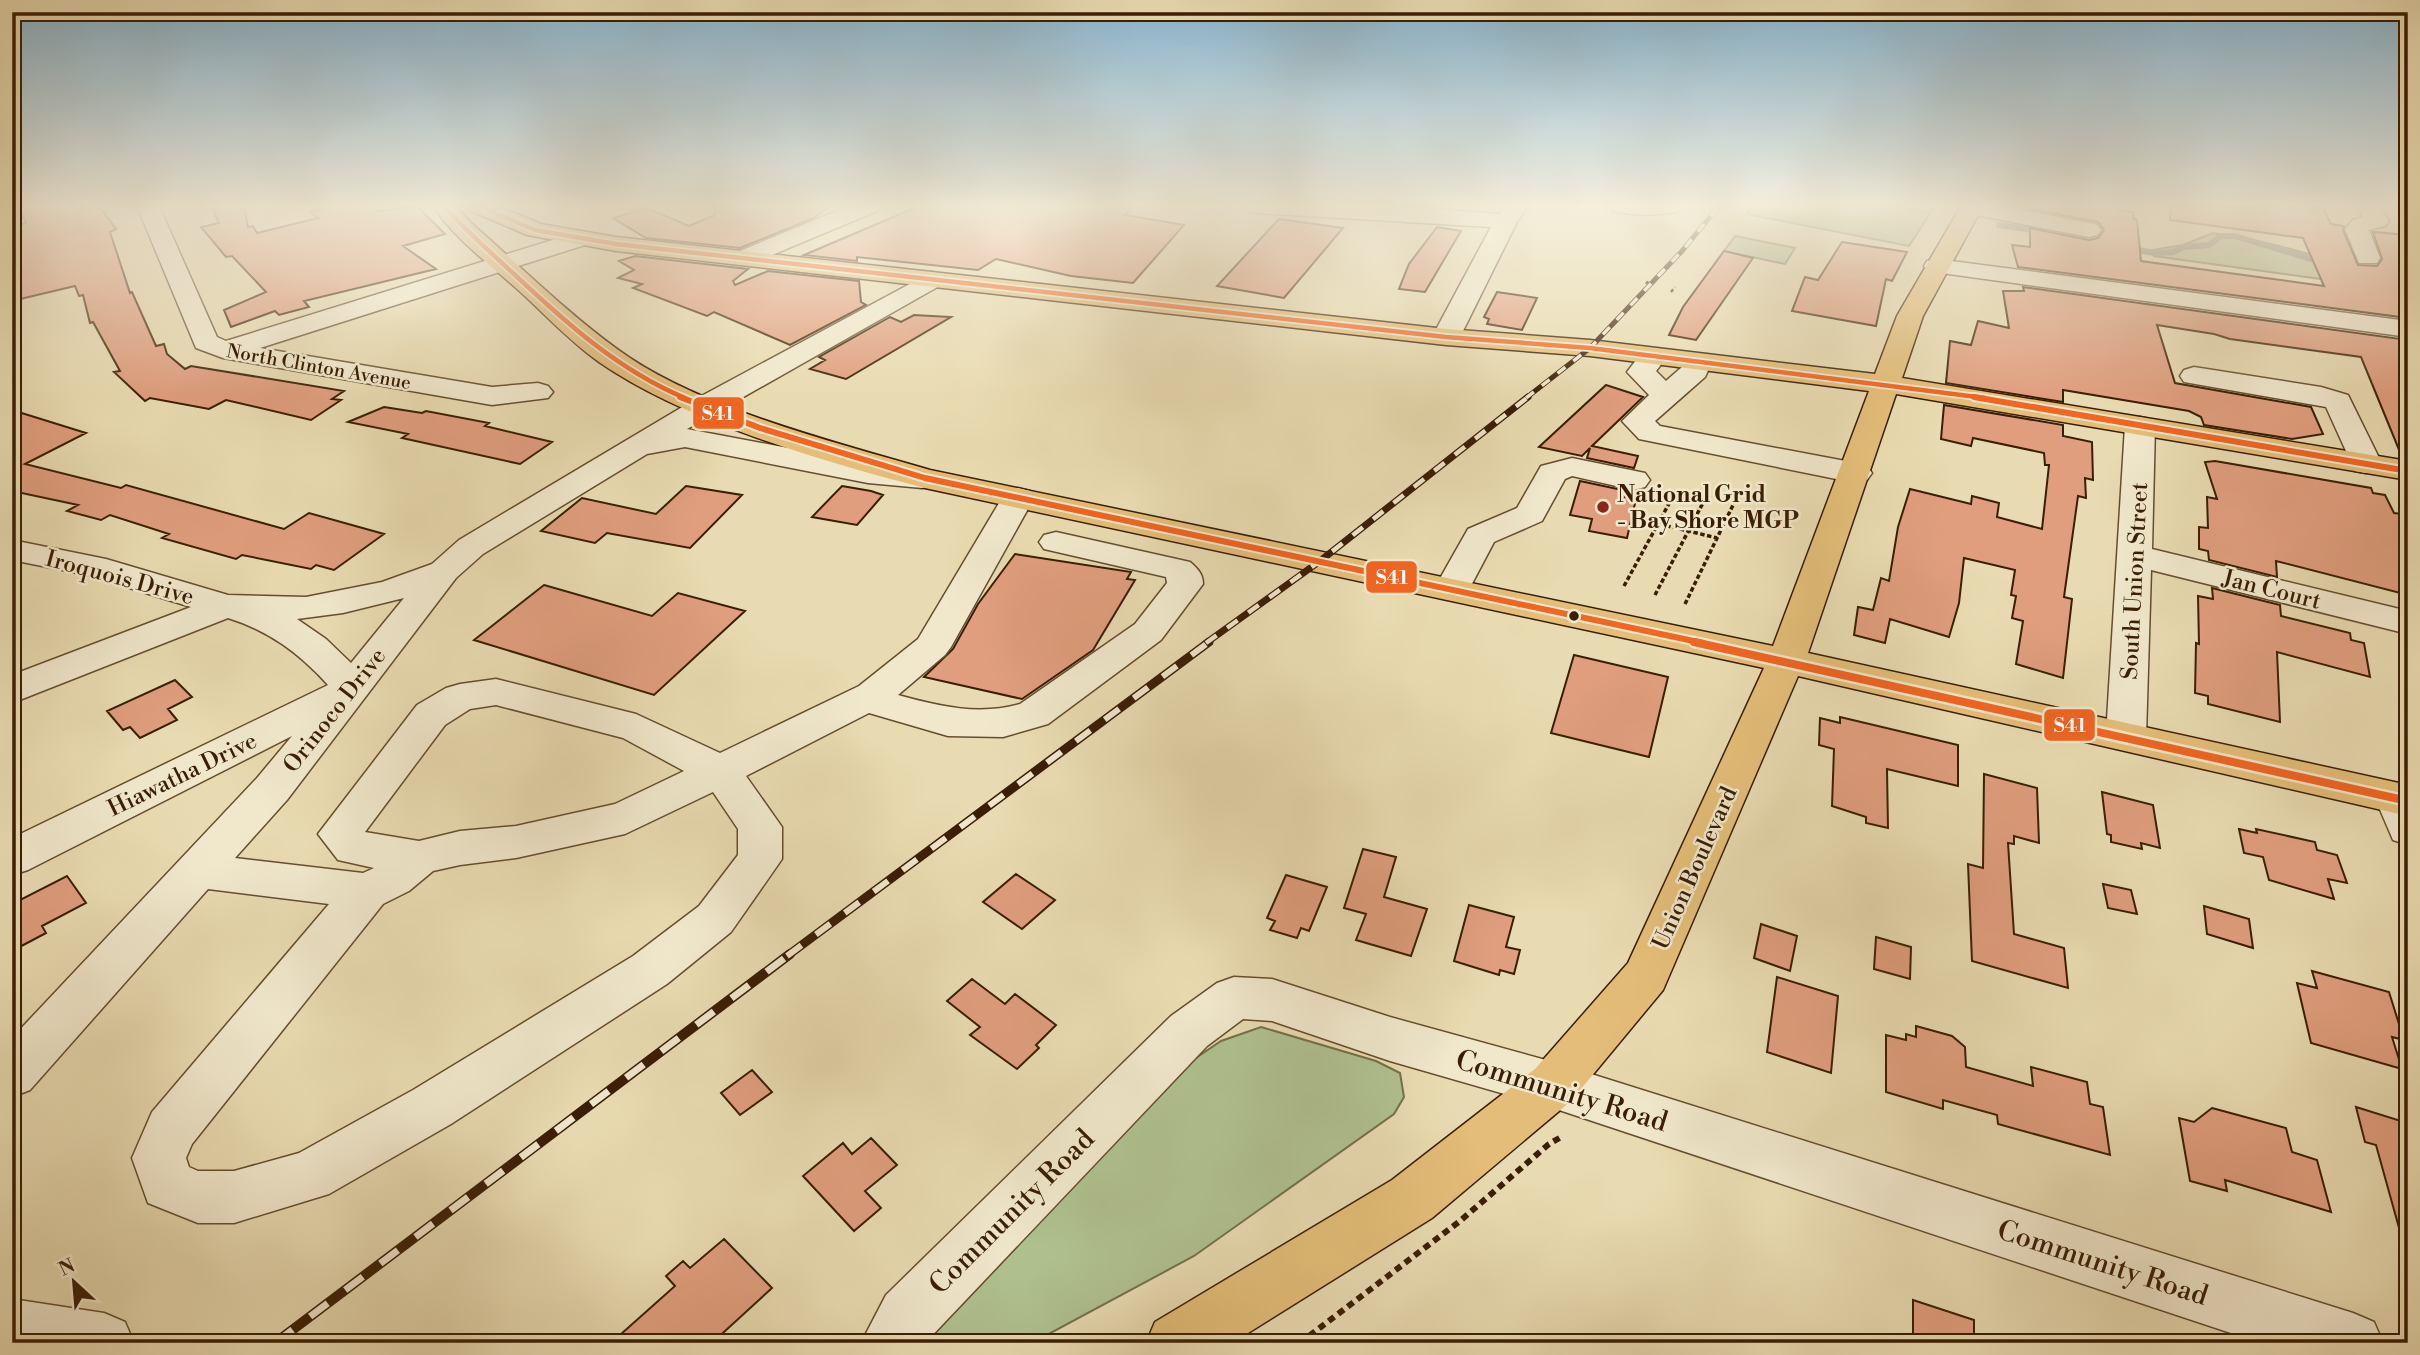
<svg xmlns="http://www.w3.org/2000/svg" width="2420" height="1355" font-family="'Libre Bodoni',serif">
<style>
.green{fill:#b0c190;stroke:#757049;stroke-width:2}
.lines{fill:none;stroke-linecap:round;stroke-linejoin:round}
.stream{stroke:#727c6c;stroke-width:6}
.building{fill:#e09e7e;stroke:#3a1e02;stroke-width:2}
.minor-casing{stroke:#664d2e;stroke-width:3}
.major-casing{stroke:#3a1e02;stroke-width:3}
.path-far2{stroke:#3a1e02;stroke-width:2.5;stroke-dasharray:3.5 2.5;stroke-linecap:butt}
.path-far1{stroke:#3a1e02;stroke-width:3.5;stroke-dasharray:4.5 2.5;stroke-linecap:butt}
.path{stroke:#3a1e02;stroke-width:6;stroke-dasharray:7 5;stroke-linecap:butt}
.minor{fill:#f1e8cc;fill-rule:evenodd}
.major{fill:#e4be78;fill-rule:evenodd}
.rail-far3-casing{stroke:#3a1e02;stroke-width:5}
.rail-far2-casing{stroke:#3a1e02;stroke-width:7}
.rail-far1-casing{stroke:#3a1e02;stroke-width:9}
.rail-casing{stroke:#3a1e02;stroke-width:10}
.rail-far3{stroke:#f1e8cc;stroke-width:3.5;stroke-dasharray:10;stroke-linecap:butt}
.rail-far2{stroke:#f1e8cc;stroke-width:4.5;stroke-dasharray:13;stroke-linecap:butt}
.rail-far1{stroke:#f1e8cc;stroke-width:6;stroke-dasharray:18;stroke-linecap:butt}
.rail{stroke:#f1e8cc;stroke-width:7;stroke-dasharray:22;stroke-linecap:butt}
.bus-1-far2-casing{stroke:#f1e8cc;stroke-width:8}
.bus-1-far1-casing{stroke:#f1e8cc;stroke-width:10}
.bus-1-casing{stroke:#f1e8cc;stroke-width:13}
.bus-1-far2{stroke:#f26522;stroke-width:4.5}
.bus-1-far1{stroke:#f26522;stroke-width:6}
.bus-1{stroke:#f26522;stroke-width:8}
.poi-dot{fill:#8f2418;stroke:#f1e8cc;stroke-width:2.5}
.bus-dot{fill:#3a1e02;stroke:#f1e8cc;stroke-width:2.5}
.labels{text-anchor:middle;stroke-width:5;stroke-linejoin:round;paint-order:stroke}
.far-street-label{font-size:19px;fill:#3a1e02;stroke:#f1e8cc}
.poi-label{font-size:23px;font-weight:bold;fill:#3a1e02;stroke:#f1e8cc;text-anchor:start}
.street-label{font-size:23px;fill:#3a1e02;stroke:#f1e8cc}
.near-street-label{font-size:28px;fill:#3a1e02;stroke:#f1e8cc}
.line-badge{stroke:#f1e8cc;stroke-width:2.5}
.badge-label{font-size:19px;text-anchor:middle;font-weight:bold;fill:#fff}
</style>
<rect width="100%" height="100%" fill="#e9dbb1"/>
<filter id="stains"><feTurbulence type="fractalNoise" baseFrequency=".00286" numOctaves="4"/><feColorMatrix values="0 0 0 0 .2 0 0 0 0 .09 0 0 0 0 .02 0 0 0 .5 -.17"/></filter>
<radialGradient id="worn" r=".72"><stop offset=".6" stop-color="#630" stop-opacity="0"/><stop offset="1" stop-color="#630" stop-opacity=".3"/></radialGradient>
<path class="green" d="M1752 206H1935L1909 246 1746 214Z
M2213 233C2276 243 2338 258 2394 289L2154 256 2152 250 2183 245Z
M1735 236 1795 248 1785 264 1724 251Z
M1261 1027 1376 1061 1400 1073 1404 1097 1394 1114 1194 1256 1032 1343H935L934 1334 1193 1060 1221 1041Z"/>
<g class="lines">
<path class="stream" d="M1900 206 1928 212
M1999 225 2039 231
M2128 248 2154 253 2173 252 2184 247 2209 245 2221 236H2235L2324 263"/>
</g>
<path class="building" d="M18 206H99L116 229 110 232 130 293 132 292 156 346 164 344 167 354 185 369 191 366 344 391 332 399 341 400 311 420 226 400 209 409 150 398 145 401 114 372 120 371 93 322 90 323 83 295 79 296 75 286 12 301V249H17L19 225 26 223Z
M211 206H244L248 227 253 226 257 233 318 218 310 212 333 206H378L379 211 417 206 445 234 403 246 436 269 304 301 309 307 279 315 275 311 231 327 224 310 266 292 232 256 226 257 201 227 219 223Z
M716 206H829L814 218 740 248 646 238 613 218 647 208 689 226 715 215Z
M919 206H1133L1125 215 1184 225 1133 283 1071 276 996 259 978 270 857 257V261L804 255Z
M2030 206H2119L2118 210 2133 212 2134 219 2137 220 2141 261 2324 286 2303 238 2170 220 2171 206 2323 208 2331 224 2344 226 2343 230 2358 265 2377 266 2382 259 2373 232 2408 235V318L2018 267 2012 245 2030 247V228L2089 240 2098 238 2104 230 2098 222 2030 209Z
M1279 219 1343 228 1284 298 1217 286Z
M1437 227 1461 231 1425 292 1399 289 1409 264Z
M1842 242 1907 252 1892 281 1886 279 1876 326 1792 311 1805 277 1818 280Z
M1724 251 1753 258 1696 340 1669 335 1683 307Z
M635 256 748 269 733 281 735 285 768 271 859 281 861 302 866 305 790 345 714 312 707 316 633 288 642 284 618 278 634 270 619 261Z
M2023 287 2408 340V458L2402 457 2361 357 2230 339 2214 334 2157 325 2175 383 2311 407 2323 434 2292 439 2204 425 2201 417 2189 411 2063 390V402L1946 383 1950 341 1971 345 1978 321 2009 328 2003 291H2024Z
M1497 292 1537 298 1522 330 1487 324 1489 319 1484 317Z
M914 315 951 317 846 379 810 369 825 360 819 357 890 317 901 322Z
M1606 385 1643 397 1592 446 1638 456 1634 468 1587 458 1590 448 1582 456 1539 447Z
M1944 405 2063 425V436L2092 442 2093 480 2085 478 2086 498 2078 496 2064 597 2072 599 2063 678 2016 664 2023 621 2012 618 2016 596 2011 595 2015 570 1964 558 1959 603 1949 637 1890 619 1885 643 1854 635 1858 607 1873 610 1881 578 1889 581 1898 527 1910 489 1971 504 1972 496 1999 503 1997 517 2042 529 2049 465H2045L2044 453 1973 438 1971 446 1941 439Z
M384 407 422 413 426 411 489 423 485 426 552 442 520 464 402 438 408 434 348 422Z
M12 410 86 433 25 464 121 488 126 485 284 529 309 513 384 534 334 570 316 565 311 569 242 555 236 559 162 538 169 534 110 515 101 520 67 511 78 505 12 491Z
M2215 461 2371 488 2373 493 2385 495 2394 513 2402 514 2408 526V595L2276 561 2277 577 2209 560 2208 551 2199 549V527L2208 528 2207 497 2217 499 2205 462Z
M1580 481 1627 491 1625 497 1636 499 1627 538 1589 531 1592 519 1570 515Z
M686 486 742 495 690 548 607 533 595 543 541 531 582 498 656 514Z
M842 486 871 491 883 495 857 525 812 517Z
M1015 554 1131 572 1127 579 1135 580 1093 650 1022 699 924 677 953 649 978 604Z
M544 585 652 616 678 593 745 611 654 695 474 640Z
M2212 588 2280 605 2281 616 2350 633 2351 640 2364 643 2370 677 2277 652 2280 722 2208 704V696L2195 693 2196 643 2199 644 2198 596 2213 599Z
M1574 655 1668 677 1649 757 1551 733Z
M175 680 192 697 168 709 177 720 140 738 130 727 123 730 107 711Z
M1840 717 1958 745V786L1887 769 1888 828 1866 823V817L1832 806 1834 749 1819 745 1820 718 1840 723Z
M1984 774 2037 788 2039 843 2014 836V844L2008 843 2014 934 2064 948 2068 988 1972 961 1968 864 1983 868Z
M2102 792 2153 805 2160 848 2141 843 2142 849 2111 842V835L2107 834Z
M2239 829 2257 833 2256 829 2315 842 2317 850 2337 855 2347 883 2328 879 2334 899 2269 880 2263 857 2244 853Z
M1363 849 1396 857 1384 897 1427 909 1411 956 1356 940 1366 914 1344 908Z
M1016 874 1055 900 1022 929 983 902Z
M1286 875 1327 887 1309 931 1301 928 1297 938 1270 930 1275 921 1267 918Z
M67 876 86 903 42 926 46 933 12 951V904Z
M2103 884 2131 890 2137 914 2108 908Z
M1469 905 1514 917 1506 947 1520 950 1514 974 1500 970 1499 975 1454 961Z
M2204 906 2249 919 2253 948 2207 934Z
M1761 924 1797 936 1790 971 1754 958Z
M1876 937 1911 947 1910 979 1874 969Z
M2312 971 2389 992 2404 1040 2392 1037 2402 1069 2311 1043 2297 983 2317 988Z
M1777 977 1838 996 1831 1073 1767 1052Z
M972 979 1005 1004 1015 994 1056 1025 1036 1045 1039 1048 1017 1069 970 1035 980 1027 947 1001Z
M1916 1026 1952 1036 1965 1047 1966 1067 2033 1086 2031 1067 2087 1082 2090 1104 2103 1107 2110 1155 1998 1124 1997 1115 1943 1100V1109L1886 1092V1035L1906 1040V1034L1916 1037Z
M752 1070 772 1092 740 1115 721 1093Z
M2356 1107 2401 1121 2408 1143V1235H2401L2376 1145 2365 1142Z
M2212 1108 2286 1128 2292 1152 2317 1160 2331 1212 2225 1180 2227 1191 2190 1181 2179 1118 2194 1122Z
M871 1138 897 1165 865 1191 881 1208 854 1231 803 1176 843 1143 852 1154Z
M724 1239 772 1288 712 1343H611L675 1286 666 1276 683 1261 690 1268Z
M1913 1300 1974 1320V1343H1913Z"/>
<g class="lines">
<g class="minor-casing">
<path id="minor" d="M137 206H159L217 337 226 341 572 234H588L592 239 588 244 260 348 492 387 538 383 548 386 553 392 548 398 492 405 223 358 196 348Z
M849 206H880L877 211 753 263H735L732 258 735 253Z
M1246 206H1395L1500 214 1505 206H1528L1517 222 1460 337 1456 343H1436L1432 337 1491 227 1257 213 1249 211Z
M1610 206H1682L1679 211C1657 216 1635 216 1613 211Z
M2001 206 2089 223 2097 225 2101 230 2097 235 2089 237 1971 214 1960 207Z
M2357 206H2379L2389 221 2385 226 2369 230 2380 258 2377 263H2359L2345 229 2353 220 2363 217Z
M1936 259 2408 321V337L1927 271 1924 266 1927 261Z
M932 272 941 275 945 280 941 285 687 429 868 463 933 471 938 478 933 485 922 488 868 483 685 447 647 454 483 554 456 578 287 800 235 858 363 873 374 868 338 860 318 834 417 705 446 688 460 684 496 679 636 714 720 753 859 686 918 639 1002 498 1006 491 1018 488 1030 491 1034 498 951 647 945 655 898 695C938 706 979 716 1020 704L1135 624 1167 583 1166 577 1044 549 1039 542 1044 535 1056 532 1190 562C1198 569 1203 574 1203 584L1161 640 1048 724 1003 737 948 736 869 713 746 776 782 827V859L731 932 667 984 451 1124 329 1194 234 1223H198L148 1203 132 1158 152 1112 329 904 208 889 30 1090 12 1097V1038L257 778 292 736 28 870 12 875V838L328 685C299 653 269 631 228 618L12 703V675L191 607 87 575 12 560V540L106 559 228 595 306 597 382 582 432 564 459 540 694 400ZM404 598 351 663 326 639 297 619 343 613ZM496 705 623 738 684 771 615 804 516 826 460 831 419 841 365 832 445 725 470 709ZM713 792 738 829V855L699 906 633 956 413 1090 299 1153 234 1171H198L189 1167 186 1158 192 1144 383 904 409 891 433 871 460 865 516 858 625 834Z
M1653 349 1663 351 1667 357 1656 371 1666 381 1682 367 1688 356 1698 354 1708 356 1712 362 1705 377 1655 421 1660 426 1856 463 1867 466 1872 473 1867 480 1856 483 1639 439 1622 421 1649 395 1627 372 1643 351Z
M2194 367 2321 387 2348 395 2382 464 2377 471 2366 473 2355 471 2326 407 2184 382 2180 376 2184 370Z
M2140 417 2151 420 2155 426 2152 549 2408 611V634L2151 570 2146 736 2140 746 2126 750 2112 746 2106 736 2125 426 2129 420Z
M1572 458 1645 473 1650 480 1645 487 1634 490 1572 476 1565 479 1542 521 1494 542 1465 597 1452 600 1439 597 1434 589 1468 529 1517 508 1541 466Z
M2396 783 2408 786V845L2393 840 2375 798 2381 787Z
M1234 977 1272 979 1390 1017 1553 1062 2353 1313 2374 1322 2383 1343H2261L1553 1108 1390 1061 1272 1021 1243 1019 1207 1046 925 1343H861L886 1295 1171 1016 1217 983Z
M12 1299 104 1313 125 1322 134 1343H12Z"/>
</g>
<g class="major-casing">
<path id="major" d="M433 206H456L471 223C519 265 566 312 617 349 697 408 834 442 930 470L1773 646 1869 391 1590 356 1446 345 616 251 527 235 471 211 468 206H498L541 224 616 237 1446 329 1590 340 1875 374 1897 316 1961 206H1983L1923 316 1902 378 2408 461V480L1896 394 1808 653 2408 785V816L1798 676 1663 990 1571 1101 1432 1218 1232 1343H1146L1155 1322 1392 1180 1535 1069 1628 963 1764 668 925 488C824 462 684 421 599 362 569 341 543 312 516 288 487 262 454 238 433 206Z"/>
</g>
<path class="path-far2" d="M1646 284 1649 280
M1671 292 1675 287"/>
<path class="path-far1" d="M1639 519 1717 538
M1624 586 1677 489
M1655 595 1706 497
M1685 604 1736 499"/>
<path class="path" d="M1300 1343 1460 1221 1549 1144 1563 1136"/>
<use href="#minor" class="minor"/>
<use href="#major" class="major"/>
<g class="rail-far3-casing">
<path id="rail-far3" d="M1526 398 1590 348 1682 251 1719 206"/>
</g>
<g class="rail-far2-casing">
<path id="rail-far2" d="M1206 643 1320 561 1528 397"/>
</g>
<g class="rail-far1-casing">
<path id="rail-far1" d="M787 956 1209 642"/>
</g>
<g class="rail-casing">
<path id="rail" d="M275 1343 790 954"/>
</g>
<use href="#rail-far3" class="rail-far3"/>
<use href="#rail-far2" class="rail-far2"/>
<use href="#rail-far1" class="rail-far1"/>
<use href="#rail" class="rail"/>
<g class="bus-1-far2-casing">
<path id="bus-1-far2" d="M444 206C465 230 489 251 513 273 565 322 618 370 685 398
M479 206 535 230 616 244 1446 337 1590 348 1985 398"/>
</g>
<g class="bus-1-far1-casing">
<path id="bus-1-far1" d="M680 397 760 428 925 478 1703 643
M1974 397 2408 471"/>
</g>
<g class="bus-1-casing">
<path id="bus-1" d="M1694 642 2408 801"/>
</g>
<use href="#bus-1-far2" class="bus-1-far2"/>
<use href="#bus-1-far1" class="bus-1-far1"/>
<use href="#bus-1" class="bus-1"/>
</g>
<linearGradient id="sky" x2="0" y2="1"><stop stop-color="#88b6d2"/><stop offset="0.52" stop-color="#f5efdc"/><stop offset="1" stop-color="#f5efdc" stop-opacity="0"/></linearGradient>
<rect width="2420" height="396" fill="url(#sky)"/>
<circle class="poi-dot" cx="1603" cy="507" r="7"/>
<circle class="bus-dot" cx="1574" cy="616" r="6"/>
<g class="labels">
<g class="far-street-label">
<text transform="translate(319 366) rotate(10)" y="7">North Clinton Avenue</text>
</g>
<g class="poi-label">
<text x="1617" y="502">National Grid<tspan x="1617" dy="26">- Bay Shore MGP</tspan></text>
</g>
<g class="street-label">
<text transform="translate(120 577) rotate(15)" y="8">Iroquois Drive</text>
<text transform="translate(2134 581) rotate(-87)" y="8">South Union Street</text>
<text transform="translate(2272 589) rotate(14)" y="8">Jan Court</text>
<text transform="translate(334 710) rotate(-52)" y="8">Orinoco Drive</text>
<text transform="translate(182 774) rotate(-26)" y="8">Hiawatha Drive</text>
<text transform="translate(1694 868) rotate(-66)" y="8">Union Boulevard</text>
</g>
<g class="near-street-label">
<text transform="translate(1562 1090) rotate(17)" y="10">Community Road</text>
<text transform="translate(1011 1211) rotate(-45)" y="10">Community Road</text>
<text transform="translate(2103 1262) rotate(18)" y="10">Community Road</text>
</g>
</g>
<g class="line-badge">
<rect x="692" y="396" width="53" height="34" rx="7" fill="#f26522"/>
<rect x="1365" y="560" width="53" height="34" rx="7" fill="#f26522"/>
<rect x="2043" y="708" width="53" height="34" rx="7" fill="#f26522"/>
</g>
<g class="badge-label">
<text x="718" y="420">S41</text>
<text x="1392" y="584">S41</text>
<text x="2070" y="732">S41</text>
</g>
<rect width="2420" height="1355" fill="none" stroke="#e9dbb1" stroke-width="42"/>
<rect x="14" y="14" width="2392" height="1327" fill="none" stroke="#3a1e02" stroke-width="3.5"/>
<rect x="21" y="21" width="2378" height="1313" fill="none" stroke="#3a1e02" stroke-width="2"/>
<g transform="translate(74 1282) rotate(334)" stroke="#f1e8cc" stroke-width="5" paint-order="stroke">
<path d="M0-5L12 26L0 18L-12 26Z" fill="#3a1e02"/>
<text y="-10" font-size="19" font-weight="bold" text-anchor="middle" fill="#3a1e02">N</text>
</g>
<rect width="100%" height="100%" filter="url(#stains)"/>
<rect width="100%" height="100%" fill="url(#worn)"/>
</svg>
